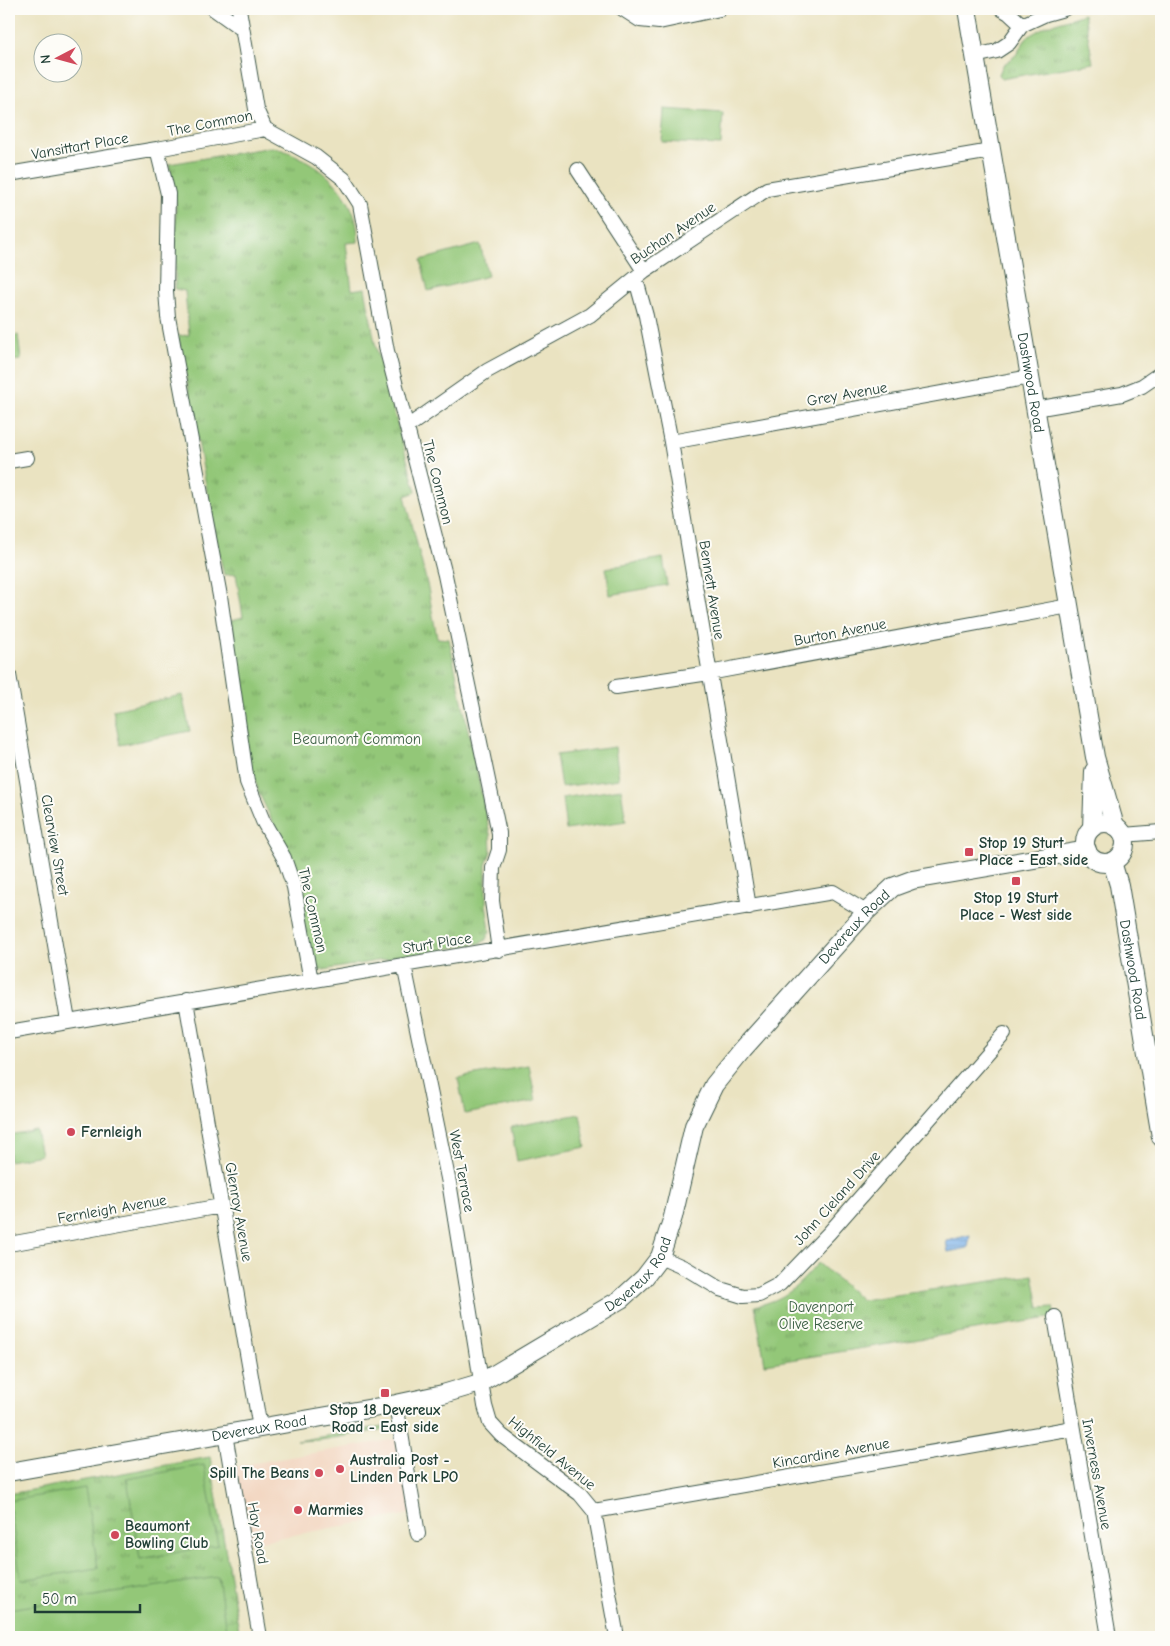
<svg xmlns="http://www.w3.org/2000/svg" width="1170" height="1646" font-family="'Comic Neue',sans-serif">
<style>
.built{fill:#f2d4be}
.grass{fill:url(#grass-tufts);stroke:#598256}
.garden{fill:url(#garden-furrows);stroke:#598256}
.pitch{fill:#93c778;stroke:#598256}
.water{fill:url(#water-rules);stroke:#4d778e}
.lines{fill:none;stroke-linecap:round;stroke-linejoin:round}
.minor-casing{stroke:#3d5649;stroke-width:16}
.tertiary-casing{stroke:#3d5649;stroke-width:20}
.minor{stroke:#fff;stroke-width:14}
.tertiary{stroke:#fff;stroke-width:18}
.poi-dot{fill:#d1495b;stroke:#fdfcf7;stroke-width:2}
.labels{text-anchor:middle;stroke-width:4;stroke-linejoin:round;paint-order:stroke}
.street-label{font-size:15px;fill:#1f3d34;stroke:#fdfcf7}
.park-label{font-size:15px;fill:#3c6045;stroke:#fdfcf7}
.poi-label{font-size:15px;font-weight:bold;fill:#1f3d34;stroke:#fdfcf7;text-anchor:start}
</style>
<defs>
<pattern id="grass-tufts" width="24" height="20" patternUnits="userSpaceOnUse" patternTransform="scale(1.25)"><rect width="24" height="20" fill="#93c778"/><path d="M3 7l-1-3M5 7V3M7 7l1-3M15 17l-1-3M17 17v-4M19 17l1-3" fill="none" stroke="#77a363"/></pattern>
<pattern id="garden-furrows" width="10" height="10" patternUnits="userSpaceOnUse" patternTransform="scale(1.25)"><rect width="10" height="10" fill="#93c778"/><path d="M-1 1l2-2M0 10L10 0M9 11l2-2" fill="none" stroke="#77a363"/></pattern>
<pattern id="water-rules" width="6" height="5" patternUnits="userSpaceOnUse" patternTransform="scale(1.25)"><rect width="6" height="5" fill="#7bb1e9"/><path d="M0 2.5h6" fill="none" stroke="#6491be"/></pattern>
</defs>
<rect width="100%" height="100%" fill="#fdfcf7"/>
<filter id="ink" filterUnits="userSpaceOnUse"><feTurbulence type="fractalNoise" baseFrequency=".02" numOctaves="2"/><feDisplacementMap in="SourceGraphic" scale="10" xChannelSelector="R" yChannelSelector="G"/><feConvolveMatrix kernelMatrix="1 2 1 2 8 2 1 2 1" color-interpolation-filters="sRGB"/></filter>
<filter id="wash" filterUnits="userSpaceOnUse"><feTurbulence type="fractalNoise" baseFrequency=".0096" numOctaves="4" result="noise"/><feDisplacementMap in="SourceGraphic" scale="20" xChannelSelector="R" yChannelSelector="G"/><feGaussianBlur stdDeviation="1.12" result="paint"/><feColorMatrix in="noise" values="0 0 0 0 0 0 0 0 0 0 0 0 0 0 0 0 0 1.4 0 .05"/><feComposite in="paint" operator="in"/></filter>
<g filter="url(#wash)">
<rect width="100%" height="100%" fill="#eae3c1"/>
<path class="built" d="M402 1438 415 1513 244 1544 231 1467Z"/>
<path class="grass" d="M1084 14 1093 63 1001 79 999 74 1003 65 1016 55 1027 37 1046 26Z
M272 147C315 157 360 194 358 242L346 243 352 290 365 288 375 343 416 492 405 496 428 588 437 638 449 639 490 834 491 851 486 865V903L490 931 485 941 480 943 312 972 291 860 259 793 248 757 232 620 243 617 236 574 224 575C206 496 195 415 178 336L189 335 185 291 175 289 176 203 169 164Z
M818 1263 862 1300 1033 1275 1039 1308 1053 1307 1055 1317 765 1364 755 1306C787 1299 797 1287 818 1263Z
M210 1457 240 1637H9V1494Z"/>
<path class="garden" d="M383 1426 381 1430 321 1440 297 1441Z"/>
<path class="pitch" d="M664 109 723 113 721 145 662 142Z
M480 244 488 276 428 291 421 260Z
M18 335 21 360 9 361V337Z
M663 558 667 585 610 595 606 568Z
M182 695 190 731 120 745 113 710Z
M615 747 619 779 561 787 556 755Z
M621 789 626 821 566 830 562 798Z
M529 1066 536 1101 465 1114 458 1078Z
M580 1114 586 1147 517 1161 511 1127Z
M36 1130 41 1155 9 1161V1135Z
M204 1465 218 1545 140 1559 127 1479Z
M85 1488 98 1568 21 1580 9 1501Z
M218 1577 227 1637H10L9 1609Z"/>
<path class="water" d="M970 1235 968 1248 948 1252 946 1241Z"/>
</g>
<g filter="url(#ink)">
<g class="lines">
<g class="minor-casing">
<path id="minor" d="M214 9 242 29
M239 9 256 109 265 129
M623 9 640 20 659 22 720 9
M1002 9 1009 13 1022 25
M975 56 997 51 1009 43 1022 25 1046 14 1064 9
M578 170 644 271
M9 174 157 149
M633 280 638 287 646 316 671 442 749 907
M1035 409 1122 394 1142 386 1161 373
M407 427 487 371 590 315 644 271 767 189 991 151
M671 442 1030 377
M9 461 27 458
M9 675 68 1021
M616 687 709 673 1069 606
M1123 835 1161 832
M404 965 450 1188 485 1406 490 1423 501 1435 580 1494 594 1511 617 1637
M311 981 294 887 284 858 263 821 247 782 220 596 168 317 166 291 168 194 157 149 254 131 265 129 316 157 344 179 360 204 387 351 445 575 499 833V850L493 868 492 901 499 950
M186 1001 260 1428
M9 1032 833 892 866 912
M9 1244 221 1206
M660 1257 687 1269 720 1289 743 1296 759 1295 780 1284 829 1233 1004 1034
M1055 1317 1109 1637
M396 1404 418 1534
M225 1434 260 1637
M594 1511 1073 1428"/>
</g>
<g class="tertiary-casing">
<g id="tertiary">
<path id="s1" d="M967 9 1095 757 1115 826"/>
<circle cx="1105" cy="843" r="20"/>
<path d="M1092 828 1094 771"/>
<path id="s2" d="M1112 862 1119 885 1161 1137"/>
<path id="s3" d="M9 1472 396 1404 443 1394 480 1383 621 1299 644 1278 660 1257 673 1217 694 1126 714 1085 743 1049 866 912 893 887 912 880 1087 850"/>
</g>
</g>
<use href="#minor" class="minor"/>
<use href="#tertiary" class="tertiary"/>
</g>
</g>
<g class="poi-dot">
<rect x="964" y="847" width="10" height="10" rx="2.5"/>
<rect x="1011" y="876" width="10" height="10" rx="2.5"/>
<circle cx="71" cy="1132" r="5"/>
<rect x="380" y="1388" width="10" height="10" rx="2.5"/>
<circle cx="340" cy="1469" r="5"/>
<circle cx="319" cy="1473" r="5"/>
<circle cx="298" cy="1510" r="5"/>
<circle cx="115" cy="1535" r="5"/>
</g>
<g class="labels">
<g class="street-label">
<text transform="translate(210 123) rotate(-11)" y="5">The Common</text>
<text transform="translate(80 146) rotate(-10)" y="5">Vansittart Place</text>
<text transform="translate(673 233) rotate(-34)" y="5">Buchan Avenue</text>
<text dy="5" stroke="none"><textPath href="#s1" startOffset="379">Dashwood Road</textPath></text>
<text transform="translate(847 394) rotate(-10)" y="5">Grey Avenue</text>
<text transform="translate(438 482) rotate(76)" y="5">The Common</text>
<text transform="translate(712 590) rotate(81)" y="5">Bennett Avenue</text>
<text transform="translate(840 632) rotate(-11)" y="5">Burton Avenue</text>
<text transform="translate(55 845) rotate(80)" y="5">Clearview Street</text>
<text transform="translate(313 910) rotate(77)" y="5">The Common</text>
<text dy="5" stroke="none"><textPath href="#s3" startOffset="1094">Devereux Road</textPath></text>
<text transform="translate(437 943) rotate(-9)" y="5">Sturt Place</text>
<text dy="5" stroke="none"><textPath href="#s2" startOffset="110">Dashwood Road</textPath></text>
<text transform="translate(462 1171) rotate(79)" y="5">West Terrace</text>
<text transform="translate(837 1198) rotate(-48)" y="5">John Cleland Drive</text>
<text transform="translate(112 1209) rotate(-10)" y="5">Fernleigh Avenue</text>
<text transform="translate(239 1212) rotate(80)" y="5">Glenroy Avenue</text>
<text dy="5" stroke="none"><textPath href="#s3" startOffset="674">Devereux Road</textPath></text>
<text dy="5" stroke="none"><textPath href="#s3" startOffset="254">Devereux Road</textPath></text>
<text transform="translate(552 1453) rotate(39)" y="5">Highfield Avenue</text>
<text transform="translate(831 1453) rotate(-10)" y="5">Kincardine Avenue</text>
<text transform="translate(1097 1474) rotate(80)" y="5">Inverness Avenue</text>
<text transform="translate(258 1533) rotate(80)" y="5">Hay Road</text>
</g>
<g class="park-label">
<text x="357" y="744">Beaumont Common</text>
<text x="821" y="1312">Davenport<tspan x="821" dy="17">Olive Reserve</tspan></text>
</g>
<g class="poi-label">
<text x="979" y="848">Stop 19 Sturt<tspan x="979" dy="17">Place - East side</tspan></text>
<text x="1016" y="903" text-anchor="middle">Stop 19 Sturt<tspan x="1016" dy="17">Place - West side</tspan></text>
<text x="81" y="1137">Fernleigh</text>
<text x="385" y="1415" text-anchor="middle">Stop 18 Devereux<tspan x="385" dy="17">Road - East side</tspan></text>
<text x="350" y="1465">Australia Post -<tspan x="350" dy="17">Linden Park LPO</tspan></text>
<text x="309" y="1478" text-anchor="end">Spill The Beans</text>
<text x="308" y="1515">Marmies</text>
<text x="125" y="1531">Beaumont<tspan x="125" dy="17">Bowling Club</tspan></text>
</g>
</g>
<rect width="1170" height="1646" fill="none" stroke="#fdfcf7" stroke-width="30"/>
<g transform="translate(58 58) rotate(264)"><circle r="24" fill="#fdfcf7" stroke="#a4b0a9"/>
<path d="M0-4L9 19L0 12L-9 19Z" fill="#d1495b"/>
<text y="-8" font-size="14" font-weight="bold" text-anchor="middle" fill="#1f3d34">N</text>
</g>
<path d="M35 1604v8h105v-8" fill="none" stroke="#1f3d34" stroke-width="2.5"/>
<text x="42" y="1604" font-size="15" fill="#1f3d34" stroke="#fdfcf7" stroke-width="4" paint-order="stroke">50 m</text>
</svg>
